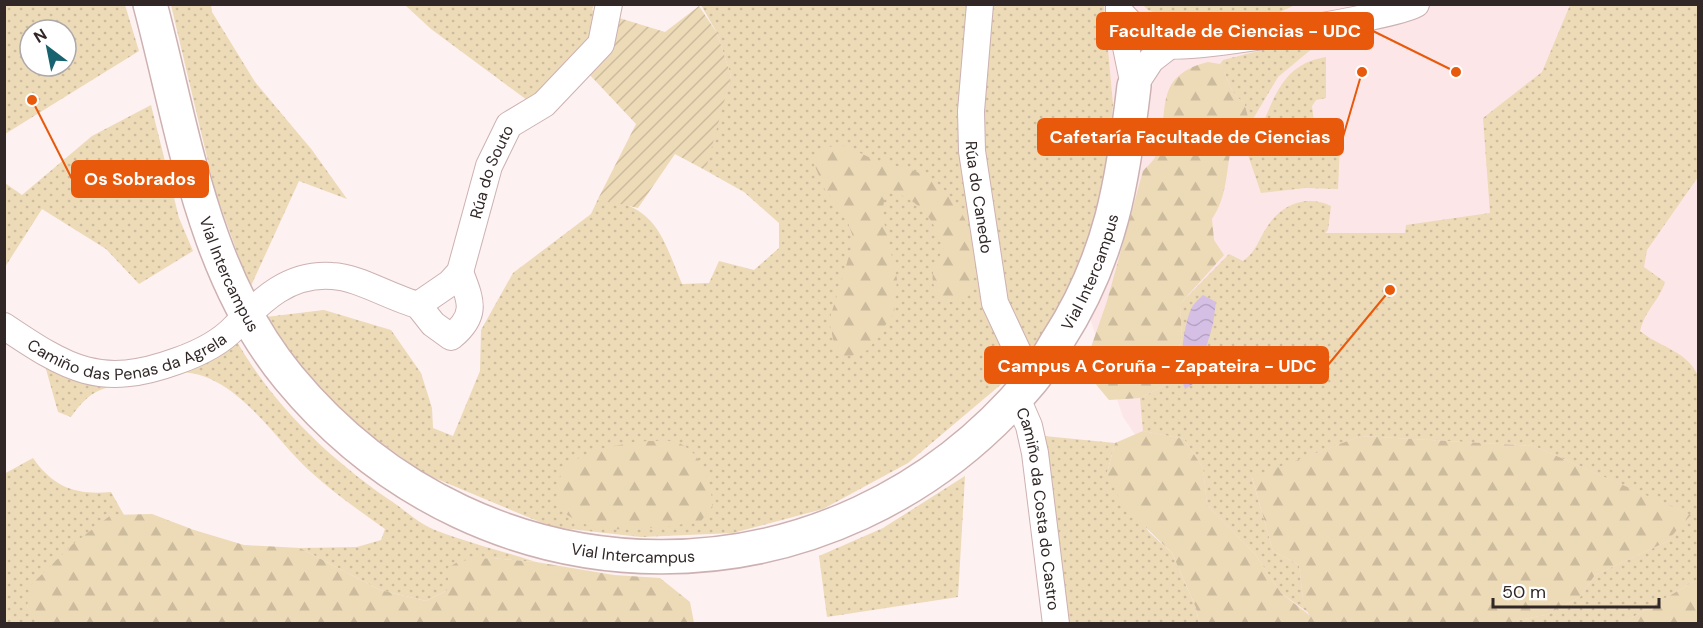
<svg xmlns="http://www.w3.org/2000/svg" width="1703" height="628" font-family="'DM Sans',sans-serif">
<style>
.built{fill:#fde6e7}
.grass{fill:url(#grass-dots);fill-rule:evenodd}
.forest{fill:url(#forest-firs)}
.garden{fill:url(#garden-furrows)}
.water{fill:url(#water-waves)}
.lines{fill:none;stroke-linecap:round;stroke-linejoin:round}
.minor-casing{stroke:#cdb1b2;stroke-width:28}
.tertiary-casing{stroke:#cdb1b2;stroke-width:36}
.minor{stroke:#fff;stroke-width:26}
.tertiary{stroke:#fff;stroke-width:33}
.labels{text-anchor:middle;stroke-width:6;stroke-linejoin:round;paint-order:stroke}
.street-label{font-size:16px;fill:#312727;stroke:#fff}
.leader{fill:none;stroke:#e8590c;stroke-width:2}
.callout-dot{fill:#e8590c;stroke:#fff;stroke-width:2}
.callout{fill:#e8590c;stroke:#e8590c;stroke-width:2}
.callout-label{font-size:18px;text-anchor:middle;font-weight:bold;fill:#fff}
</style>
<defs>
<pattern id="grass-dots" width="8" height="8" patternUnits="userSpaceOnUse" patternTransform="scale(1.5)"><rect width="8" height="8" fill="#eddab7"/><path d="M2 2h.1M6 6h.1" fill="none" stroke="#ccbb9d" stroke-width="1.8" stroke-linecap="round"/></pattern>
<pattern id="forest-firs" width="22" height="20" patternUnits="userSpaceOnUse" patternTransform="scale(1.5)"><rect width="22" height="20" fill="#eddab7"/><path d="M5 1l3.5 6h-7zM16 11l3.5 6h-7z" fill="#ccbb9d"/></pattern>
<pattern id="garden-furrows" width="10" height="10" patternUnits="userSpaceOnUse" patternTransform="scale(1.5)"><rect width="10" height="10" fill="#eddab7"/><path d="M-1 1l2-2M0 10L10 0M9 11l2-2" fill="none" stroke="#ccbb9d"/></pattern>
<pattern id="water-waves" width="16" height="10" patternUnits="userSpaceOnUse" patternTransform="scale(1.5)"><rect width="16" height="10" fill="#d5bfe5"/><path d="M0 5q4-4 8 0t8 0" fill="none" stroke="#b7a4c4"/></pattern>
</defs>
<rect width="100%" height="100%" fill="#fdf1f1"/>
<path class="built" d="M1043 5H1698V597L1653 623H1263L1123 417 1038 163Z"/>
<path class="grass" d="M5 4 125 5 139 51 5 134ZM30 30H66V66H30Z
M171 5H211L212 12 255 82 312 150 347 199 299 181 250 288 215 191Z
M405 5H594L592 10 616 17 569 66 527 100 431 29Z
M701 5H1104L1113 105 1105 178 1080 270 1056 322 1011 376 908 463 823 509 733 533 641 537 552 527 425 474 348 419 290 354 266 317 324 310 391 330 421 373 432 408 433 428 453 436 480 371 481 330 513 273 591 214 598 199C656 204 662 236 682 284L709 283 719 261 754 270 779 248V223L744 192 703 169 731 76 717 33Z
M1143 5H1295L1246 28 1200 31 1148 10Z
M1570 5H1698V177L1647 250 1644 267 1665 282C1658 303 1646 308 1640 331 1659 347 1688 351 1698 376V579L1623 623H1516L1519 620 1546 615 1580 597 1595 575 1666 542 1690 515 1534 446 1361 436 1252 478 1273 551 1299 565 1303 599 1309 613 1281 593 1255 554 1207 505 1203 468 1184 439 1143 431 1140 398 1166 385 1182 338 1180 304 1229 254 1243 261C1257 251 1258 240 1267 227 1281 204 1307 194 1331 206L1328 230 1325 233H1405L1406 225 1490 213 1483 118 1542 72Z
M1302 40 1320 42 1278 77 1250 124 1244 102C1229 94 1229 78 1220 64L1223 60Z
M1326 57V98L1316 100 1312 106 1316 138 1330 137 1340 145 1338 189 1305 188 1261 193 1248 155C1254 142 1261 130 1266 116 1279 85 1290 63 1326 57Z
M151 105 179 218 193 251 139 284 106 249 42 209 5 267V183L22 195 92 136Z
M236 340C274 407 333 462 397 505 409 514 422 525 435 530 468 543 503 551 536 562L492 558 448 568V590L426 601 380 590 300 548 357 547 381 540 385 529C360 511 335 494 312 473 274 440 238 374 181 372 167 371 150 378 136 381 103 388 91 388 71 417L58 412 44 362 100 366 146 363Z
M1024 434 1115 443 1107 473 1149 532 1172 553 1196 608 1199 623H1048Z
M33 458C54 488 76 495 111 492L124 515H111L27 606 38 623H5L4 474Z
M965 476 958 597 827 617 819 556 883 528Z"/>
<path class="forest" d="M1208 62 1220 64C1229 78 1229 94 1244 102L1250 124 1235 133C1225 163 1230 193 1212 219L1214 240 1224 255 1180 304 1182 338 1166 385 1140 398 1109 400 1094 382 1088 356 1107 301 1143 171C1146 167 1153 162 1155 157 1173 117 1148 77 1208 62Z
M838 144C852 148 863 155 876 160 892 166 909 168 924 175 958 191 981 241 974 276 970 294 960 302 943 303 927 279 931 272 944 248 934 220 921 201 891 191L885 196 882 213 897 279 894 313 868 350 851 356H837L829 321 854 240 844 211 825 190 814 164 819 151Z
M1143 431 1184 439 1203 468 1207 505 1255 554 1281 593 1309 615 1303 599 1299 565 1273 551 1252 477 1361 436 1534 446 1691 515 1666 542 1595 575 1580 597 1546 615 1519 620 1516 623H1199L1196 608 1172 553 1122 504 1107 473 1115 443Z
M640 441C651 442 669 439 679 443 703 454 710 482 713 505L701 521C671 527 610 535 582 523 575 520 568 515 561 511 560 505 556 495 557 489 562 451 612 447 640 441Z
M152 514 194 530 244 545 300 548 380 590 426 601 448 590V568L459 561 492 558 536 562 614 575 660 578 690 602 694 623H37L27 606 31 585 73 544 111 515Z
M1698 579V623H1623Z"/>
<path class="garden" d="M699 6 717 33 731 76 707 165 703 169 675 154 638 208 598 199 636 124 587 72 616 17 665 32Z"/>
<path class="water" d="M1203 295 1216 302 1213 324 1196 382 1185 389C1178 370 1183 328 1191 309 1193 304 1199 299 1203 295Z"/>
<g class="lines">
<g class="minor-casing">
<g id="minor">
<path id="s1" d="M980 4 971 111 972 151 995 303 1024 365 1033 379"/>
<path d="M1119 4V11C1133 27 1145 39 1167 45 1187 51 1398 16 1416 4"/>
<path d="M1119 13 1134 86"/>
<path d="M1134 86 1151 60 1169 46"/>
<path d="M418 305 433 324 451 337C478 315 471 301 460 272"/>
<path id="s2" d="M4 326C68 369 100 389 177 361 197 354 220 343 235 327 263 299 289 273 332 276 358 277 391 298 418 305L450 283 460 272 489 166 509 125 544 104 601 44 609 4"/>
<path id="s3" d="M1016 396 1029 426 1035 453 1056 624"/>
</g>
</g>
<g class="tertiary-casing">
<g id="tertiary">
<path id="s4" d="M150 4C184 132 202 273 289 378 485 615 835 617 1032 380 1042 368 1050 353 1058 340 1111 258 1123 181 1134 86"/>
</g>
</g>
<use href="#minor" class="minor"/>
<use href="#tertiary" class="tertiary"/>
</g>
<g class="labels">
<g class="street-label">
<text dy="6" stroke="none"><textPath href="#s2" startOffset="618">Rúa do Souto</textPath></text>
<text dy="6" stroke="none"><textPath href="#s1" startOffset="194">Rúa do Canedo</textPath></text>
<text dy="6" stroke="none"><textPath href="#s4" startOffset="1377">Vial Intercampus</textPath></text>
<text dy="6" stroke="none"><textPath href="#s4" startOffset="282">Vial Intercampus</textPath></text>
<text dy="6" stroke="none"><textPath href="#s2" startOffset="135">Camiño das Penas da Agrela</textPath></text>
<text dy="6" stroke="none"><textPath href="#s3" startOffset="116">Camiño da Costa do Castro</textPath></text>
<text dy="6" stroke="none"><textPath href="#s4" startOffset="801">Vial Intercampus</textPath></text>
</g>
</g>
<path class="leader" d="M1456 72L1373 31M1362 72L1343 137M32 100L72 179M1390 290L1328 365"/>
<g class="callout-dot">
<circle cx="1456" cy="72" r="6"/>
<circle cx="1362" cy="72" r="6"/>
<circle cx="32" cy="100" r="6"/>
<circle cx="1390" cy="290" r="6"/>
</g>
<g class="callout">
<rect x="1097" y="13" width="276" height="36" rx="6"/>
<rect x="1038" y="119" width="305" height="36" rx="6"/>
<rect x="72" y="161" width="136" height="36" rx="6"/>
<rect x="985" y="347" width="343" height="36" rx="6"/>
</g>
<g class="callout-label">
<text x="1235" y="37">Facultade de Ciencias - UDC</text>
<text x="1190" y="143">Cafetaría Facultade de Ciencias</text>
<text x="140" y="185">Os Sobrados</text>
<text x="1157" y="372">Campus A Coruña - Zapateira - UDC</text>
</g>
<rect width="1703" height="628" fill="none" stroke="#312727" stroke-width="12"/>
<g transform="translate(48 48) rotate(328)"><circle r="28" fill="#ffffff" stroke="#ada9a9" stroke-width="1.5"/>
<path d="M0-4.5L10 22L0 15L-10 22Z" fill="#16626e"/>
<text y="-9" font-size="16" font-weight="bold" text-anchor="middle" fill="#312727">N</text>
</g>
<path d="M1493 598v9h166v-9" fill="none" stroke="#312727" stroke-width="3"/>
<text x="1502" y="598" font-size="18" fill="#312727" stroke="#ffffff" stroke-width="4.5" paint-order="stroke">50 m</text>
</svg>
